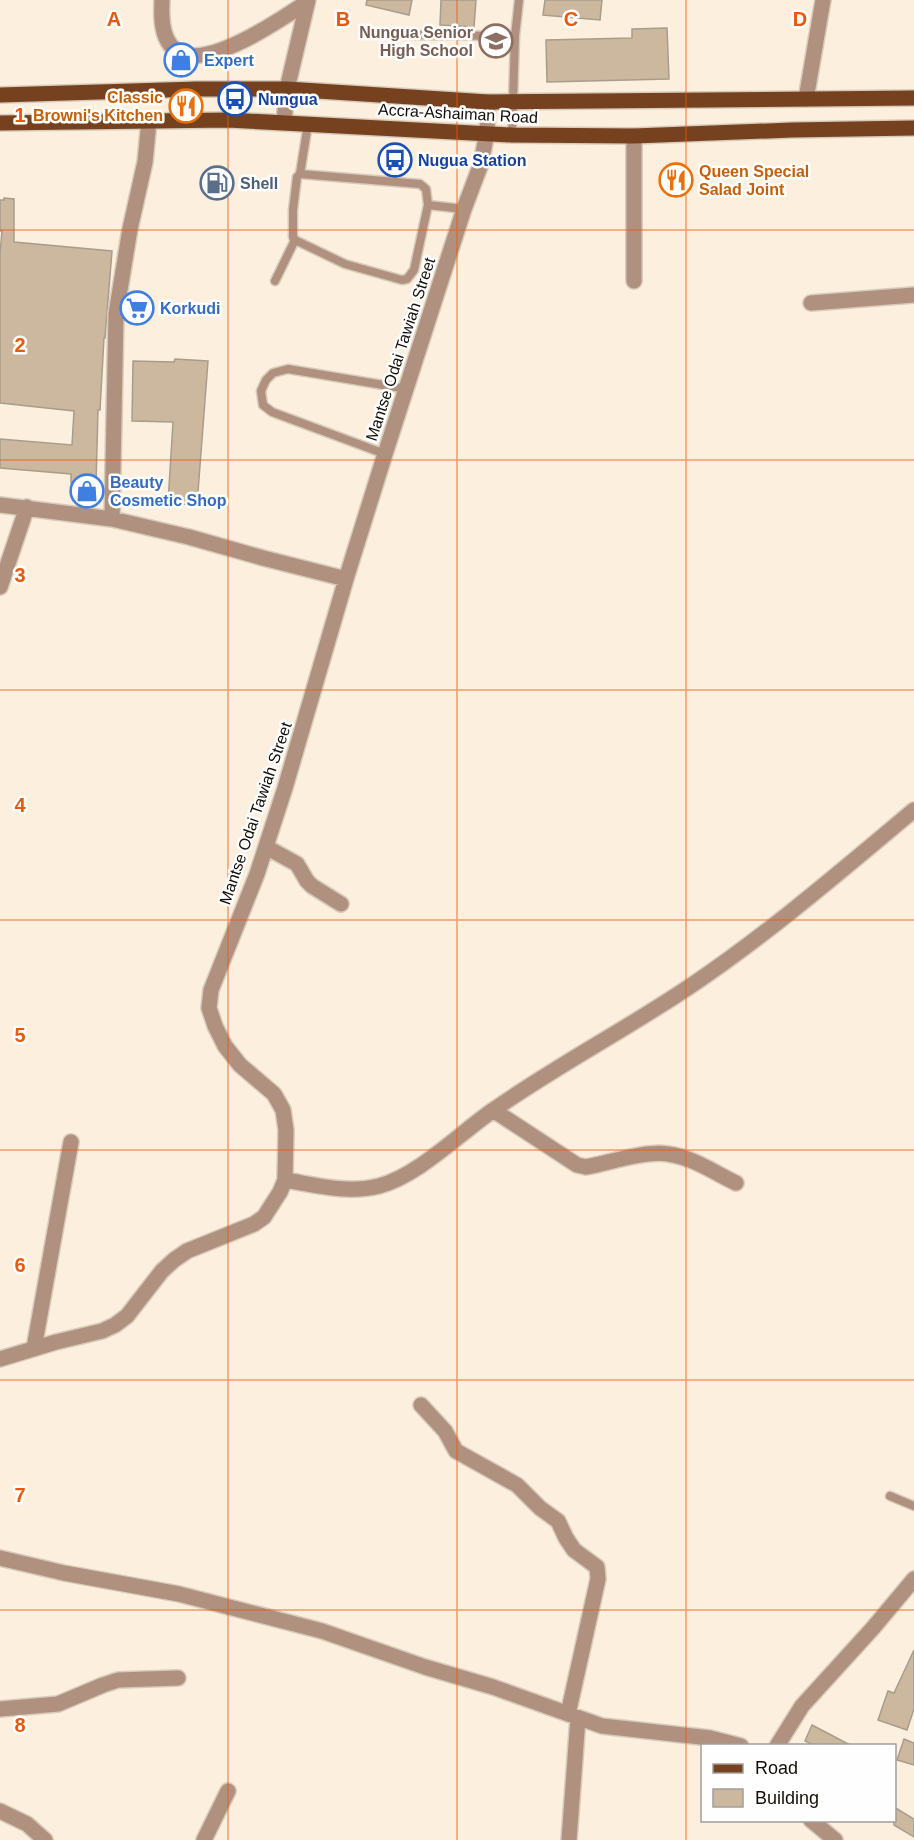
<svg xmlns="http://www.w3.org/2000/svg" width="914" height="1840" font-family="Arial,sans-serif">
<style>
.building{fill:#cbb89e;stroke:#a89d8c;stroke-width:1.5}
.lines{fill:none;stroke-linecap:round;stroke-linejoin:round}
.service-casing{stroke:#d7cbbb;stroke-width:11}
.minor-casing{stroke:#d7cbbb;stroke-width:18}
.tertiary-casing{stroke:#d7cbbb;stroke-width:18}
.primary-casing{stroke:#d7cbbb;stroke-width:18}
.service{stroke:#b0907e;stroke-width:8}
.minor{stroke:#b0907e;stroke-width:15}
.tertiary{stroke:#b0907e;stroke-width:15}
.primary{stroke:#75411f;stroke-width:15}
.grid{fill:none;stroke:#e8590c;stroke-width:1.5;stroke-opacity:0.55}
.labels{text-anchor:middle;stroke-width:5;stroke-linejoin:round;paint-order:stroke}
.education-label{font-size:16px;font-weight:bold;fill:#785e54;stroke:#fefefe;text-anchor:end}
.shop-label{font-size:16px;font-weight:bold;fill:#366cbe;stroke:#fefefe;text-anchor:start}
.food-label{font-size:16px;font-weight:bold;fill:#c56008;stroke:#fefefe;text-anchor:end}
.transit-label{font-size:16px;font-weight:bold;fill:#164399;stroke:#fefefe;text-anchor:start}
.street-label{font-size:16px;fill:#130e08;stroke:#fefefe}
.service-label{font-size:16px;font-weight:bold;fill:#4e5e75;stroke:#fefefe;text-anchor:start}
.grid-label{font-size:20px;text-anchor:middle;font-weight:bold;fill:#e8590c;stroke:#fefefe;stroke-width:5;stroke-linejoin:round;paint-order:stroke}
</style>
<rect width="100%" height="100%" fill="#fcefdd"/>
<path class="building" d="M367 0H412L409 15 366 5Z
M441 0H476L474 27 440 25Z
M545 0H602L600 20 543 15Z
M667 28 669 79 547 82 546 40 632 38V29Z
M4 198 14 199V242L112 251 105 338H104L100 410H98L96 484 71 483V474L0 468V439L72 445 74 411 0 403V253L2 231H0V200H4Z
M175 359 208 361 197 505 168 503 173 422 132 421 133 361 174 362Z
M914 1650V1709L907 1730 878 1720 888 1691 894 1693Z
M812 1725 852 1746H815L805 1741Z
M904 1739 914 1743V1765L897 1760Z
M894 1807 914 1819V1837L894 1825Z"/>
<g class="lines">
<g class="service-casing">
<path id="service" d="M404 35 515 36
M308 124 300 174 420 184 426 189 428 205 464 209
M512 135 515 36 519 0
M300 174 297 177 293 210V237L295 240 345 264 402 280 407 279 414 270 428 205
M275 281 295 240
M385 454 272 412 263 405 261 391 266 380 273 373 288 369 407 389
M890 1496 914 1506"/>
</g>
<g class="minor-casing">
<path id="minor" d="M162 0C161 17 161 41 177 51 206 71 282 19 307 2
M806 99 823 0
M634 281V136
M811 303 914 295
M0 505 112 519 189 537 263 558 346 579
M112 519 116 314 130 229 145 162 149 121
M0 587 27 507
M266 847 297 864 307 881 312 886 341 904
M493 1110 577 1165 586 1167C608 1163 647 1150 668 1154 692 1157 715 1173 736 1183
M285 1180C316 1185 348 1194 379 1186 419 1175 459 1134 492 1111 556 1066 625 1030 689 987 768 934 841 871 914 810
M34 1348 71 1142
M0 1359 56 1342 102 1331 115 1325 127 1316 162 1271 174 1260 187 1251 254 1224 264 1217 280 1192 285 1180 286 1130 283 1110 274 1094 240 1065 225 1046 215 1026 209 1008 211 990 257 874 285 788 346 579 385 454 464 209 481 164 487 132 488 102
M421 1405 445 1431 456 1451 517 1485 540 1508 558 1521 566 1538 574 1550 597 1567 598 1579 568 1714
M0 1558 64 1573 179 1594 322 1631 425 1667 493 1687 602 1726 710 1738 741 1746
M0 1709 58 1704 103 1685 118 1680 178 1678
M777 1746 802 1706 873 1628 914 1579
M0 1811 27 1824 45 1840
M811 1820 835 1840
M204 1840 228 1791
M569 1840 578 1718"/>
</g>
<g class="tertiary-casing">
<path id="tertiary" d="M284 122 287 89 308 0"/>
</g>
<g class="primary-casing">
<path id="primary" d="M0 95 197 89H287L488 102 914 98
M0 123 228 120 512 135 634 136 792 130 914 128"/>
</g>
<use href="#service" class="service"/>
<use href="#minor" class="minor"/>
<use href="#tertiary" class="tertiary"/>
<use href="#primary" class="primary"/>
</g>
<path class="grid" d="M228 0V1840M457 0V1840M686 0V1840M0 230H914M0 460H914M0 690H914M0 920H914M0 1150H914M0 1380H914M0 1610H914"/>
<defs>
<g id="school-ring" transform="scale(1.725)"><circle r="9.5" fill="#fefefe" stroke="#8d6e63" stroke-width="1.5"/><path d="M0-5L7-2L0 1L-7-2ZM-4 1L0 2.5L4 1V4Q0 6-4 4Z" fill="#8d6e63"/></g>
<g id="shop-ring" transform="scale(1.725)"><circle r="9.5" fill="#fefefe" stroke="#3f7fe0" stroke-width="1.5"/><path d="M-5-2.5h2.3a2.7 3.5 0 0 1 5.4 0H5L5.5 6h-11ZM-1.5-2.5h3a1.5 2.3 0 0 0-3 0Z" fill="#3f7fe0"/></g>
<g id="bus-ring" transform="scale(1.725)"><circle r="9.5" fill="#fefefe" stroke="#1a4fb4" stroke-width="1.5"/><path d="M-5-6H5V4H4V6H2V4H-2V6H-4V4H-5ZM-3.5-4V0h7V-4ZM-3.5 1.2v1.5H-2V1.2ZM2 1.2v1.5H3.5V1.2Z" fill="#1a4fb4"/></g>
<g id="restaurant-ring" transform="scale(1.725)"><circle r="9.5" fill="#fefefe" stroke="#e8710a" stroke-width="1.5"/><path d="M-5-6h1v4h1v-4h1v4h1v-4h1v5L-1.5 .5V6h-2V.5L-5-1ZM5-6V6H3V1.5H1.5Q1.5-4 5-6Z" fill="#e8710a"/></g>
<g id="fuel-ring" transform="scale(1.725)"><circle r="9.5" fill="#fefefe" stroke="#5c6f8a" stroke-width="1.5"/><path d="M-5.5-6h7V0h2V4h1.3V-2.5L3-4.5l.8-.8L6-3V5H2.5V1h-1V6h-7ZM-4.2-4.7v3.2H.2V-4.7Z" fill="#5c6f8a"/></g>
<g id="supermarket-ring" transform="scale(1.725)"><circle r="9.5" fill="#fefefe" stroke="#3f7fe0" stroke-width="1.5"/><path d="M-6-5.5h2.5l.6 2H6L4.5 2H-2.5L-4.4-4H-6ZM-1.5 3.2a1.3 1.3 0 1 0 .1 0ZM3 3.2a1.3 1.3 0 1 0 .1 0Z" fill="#3f7fe0"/></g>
</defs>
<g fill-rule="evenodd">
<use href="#school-ring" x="496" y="41"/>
<use href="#shop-ring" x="181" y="60"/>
<use href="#bus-ring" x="235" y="99"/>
<use href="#restaurant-ring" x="186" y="106"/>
<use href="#bus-ring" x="395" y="160"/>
<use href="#restaurant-ring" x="676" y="180"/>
<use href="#fuel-ring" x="217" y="183"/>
<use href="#supermarket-ring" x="137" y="308"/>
<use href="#shop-ring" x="87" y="491"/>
</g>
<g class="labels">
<g class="education-label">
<text x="473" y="38">Nungua Senior<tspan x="473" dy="18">High School</tspan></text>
</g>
<g class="shop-label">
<text x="204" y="66">Expert</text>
<text x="160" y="314">Korkudi</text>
<text x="110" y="488">Beauty<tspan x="110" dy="18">Cosmetic Shop</tspan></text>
</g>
<g class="food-label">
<text x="163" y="103">Classic<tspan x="163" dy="18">Browni's Kitchen</tspan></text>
<text x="699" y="177" text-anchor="start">Queen Special<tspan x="699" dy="18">Salad Joint</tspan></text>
</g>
<g class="transit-label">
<text x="258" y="105">Nungua</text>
<text x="418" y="166">Nugua Station</text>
</g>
<g class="street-label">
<text transform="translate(458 113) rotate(3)" y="6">Accra-Ashaiman Road</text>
<text transform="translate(400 349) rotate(-72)" y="6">Mantse Odai Tawiah Street</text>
<text transform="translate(255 813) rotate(-71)" y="6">Mantse Odai Tawiah Street</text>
</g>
<g class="service-label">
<text x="240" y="189">Shell</text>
</g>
</g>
<g class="grid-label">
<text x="114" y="26">A</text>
<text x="343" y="26">B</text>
<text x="571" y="26">C</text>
<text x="800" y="26">D</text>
<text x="20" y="122">1</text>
<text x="20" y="352">2</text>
<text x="20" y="582">3</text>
<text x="20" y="812">4</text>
<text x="20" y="1042">5</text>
<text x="20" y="1272">6</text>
<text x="20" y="1502">7</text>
<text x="20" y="1732">8</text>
</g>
<rect x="701" y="1744" width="195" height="78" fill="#fefefe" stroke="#a09e9c" stroke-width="1.5"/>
<rect x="713" y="1764" width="30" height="9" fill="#75411f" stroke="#a09e9c" stroke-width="1.5"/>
<text x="755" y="1774" font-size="18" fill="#130e08">Road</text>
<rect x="713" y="1789" width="30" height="18" fill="#cbb89e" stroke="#a09e9c" stroke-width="1.5"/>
<text x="755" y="1804" font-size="18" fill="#130e08">Building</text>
</svg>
